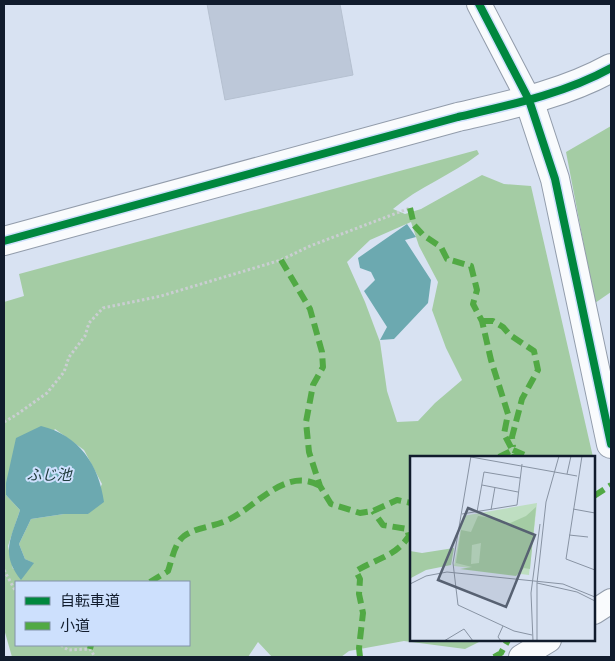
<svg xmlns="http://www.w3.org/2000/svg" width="615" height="661" font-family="'PT Serif','Noto Sans JP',serif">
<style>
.forest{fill:#a4cca4;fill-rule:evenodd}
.water{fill:#6ca9b0}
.building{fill:#bdc8d9;stroke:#b5c0d0}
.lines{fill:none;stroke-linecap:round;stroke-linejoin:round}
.street-casing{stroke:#929cab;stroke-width:26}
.secondary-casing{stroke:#929cab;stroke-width:30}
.path{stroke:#caced2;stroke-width:3;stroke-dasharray:2.5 2.5;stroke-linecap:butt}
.street{stroke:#f9fbfd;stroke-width:24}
.secondary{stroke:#f9fbfd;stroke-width:28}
.quiet{stroke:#51a944;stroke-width:6;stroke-dasharray:12 6;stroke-linecap:butt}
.cycleway-casing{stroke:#cde0fd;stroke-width:11}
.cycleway{stroke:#00873e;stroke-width:8}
.labels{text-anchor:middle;stroke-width:4;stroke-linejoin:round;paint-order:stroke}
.water-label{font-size:15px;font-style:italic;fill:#213c3d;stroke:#cde0fd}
.inset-road{fill:none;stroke:#8893a3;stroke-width:1}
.view{fill:#576172;fill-opacity:0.15;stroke:#576172;stroke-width:2.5}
.inset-edge{fill:none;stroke:#111c2d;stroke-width:2.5}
</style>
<rect width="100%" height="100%" fill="#d8e2f2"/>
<path class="forest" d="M611 126V292L595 303 566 152Z
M477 150 479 154C452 175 418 187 393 209L405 214 421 209 482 175 504 184 531 186 593 457H411V640H483L465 649 404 641 349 651 341 657H272L258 642 248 657H12L4 629V302L24 296 19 274ZM411 222 419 246 438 282 432 310 446 348 462 380 435 403 418 421 397 422 387 391 380 342 365 302 347 262 370 240ZM55 429 84 450 102 484 88 514H64L31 519 19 544 25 559 33 563 13 569 8 546 20 510 6 495ZM16 582H189V645H16Z"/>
<path class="water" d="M407 224 416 237 405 240 431 280 428 303 394 339 380 340 387 327 364 291 375 280 371 272 360 268 358 258Z
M41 426C79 435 99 465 104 502L88 514H64L31 519 19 544 25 559 34 563 21 580C0 554 11 538 20 510L6 495V483L16 438Z"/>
<path class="building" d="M207 4H340L353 75 225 100Z"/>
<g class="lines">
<g class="street-casing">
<path id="street" d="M479 4 529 100
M594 612 611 601
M521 657 549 640"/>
</g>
<g class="secondary-casing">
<path id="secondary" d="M529 100 555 179 611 444
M4 241 458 117C510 105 564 94 611 68"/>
</g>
<path class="path" d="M4 422 16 415 47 393 64 372 69 357 85 336 89 323 103 308 161 296 281 260 310 246 410 208
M4 570 16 592
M61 645 68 650 90 649 95 657"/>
<use href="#street" class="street"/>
<use href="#secondary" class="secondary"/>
<path class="quiet" d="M410 208 414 225 423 235 441 247 447 259 471 266 477 290 473 304 482 321 491 360 508 414 504 434 516 457
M281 260 310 309 322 352 323 367 313 385 306 422 309 452 320 486 331 504 360 513 373 511 397 500 411 503
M482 321H493L503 327 510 335 534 351 538 370 522 399 512 437 513 447
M513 450 529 457
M499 457 513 450
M594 496 611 485
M150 582 168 571C172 560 174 544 184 536 197 527 213 527 228 520 256 507 286 466 320 486
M90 649 91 645
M360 657 359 648 363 613 359 594 360 579 356 571C377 558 395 557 409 536L407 529 383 525 373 511
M494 657 501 653 508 640"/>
<g class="cycleway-casing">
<path id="cycleway" d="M479 4 529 100 555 179 611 444
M4 241 458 117C510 105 564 94 611 68"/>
</g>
<use href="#cycleway" class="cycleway"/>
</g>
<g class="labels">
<g class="water-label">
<text x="49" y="480">ふじ池</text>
</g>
</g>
<g transform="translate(410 456)">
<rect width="185" height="185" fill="#d8e2f2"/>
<path d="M127 47 119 119 44 110 53 60Z" fill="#bedec1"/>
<path d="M126 51 120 113 114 112 106 120 50 113 62 111 46 107 51 74 61 76 68 60 90 63 96 69 116 60ZM71 87 69 107 61 108 62 89ZM44 92 41 109 16 114 1 122 0 120V95L12 97Z" fill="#a4cca4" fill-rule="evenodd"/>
<path class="inset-road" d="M61 0 43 107 48 149 104 175 122 179M172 0 156 103 185 114M61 1 167 20M157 18 161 0M72 29 108 36M163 53 185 57M81 54 85 31M67 56 74 16 110 22M52 58 107 49 112 8M159 79 178 81M127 127 167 136 185 145M0 128 16 120 37 116 153 128 185 141M34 185 54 173 63 185M91 185 88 181 93 170M123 185 121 137 130 68M127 185V127L136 46 149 0"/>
<path class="view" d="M58 52 125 79 96 151 28 124Z"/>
<rect width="185" height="185" class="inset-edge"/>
</g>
<rect width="615" height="661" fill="none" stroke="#111c2d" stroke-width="10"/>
<rect x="15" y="581" width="175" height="65" fill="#cde0fd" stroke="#8292aa"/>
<rect x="25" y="597" width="25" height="8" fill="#00873e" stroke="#8292aa"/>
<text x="60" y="606" font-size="15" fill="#111c2d">自転車道</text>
<rect x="25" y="622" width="25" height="8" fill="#51a944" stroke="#8292aa"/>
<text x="60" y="631" font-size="15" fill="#111c2d">小道</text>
</svg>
